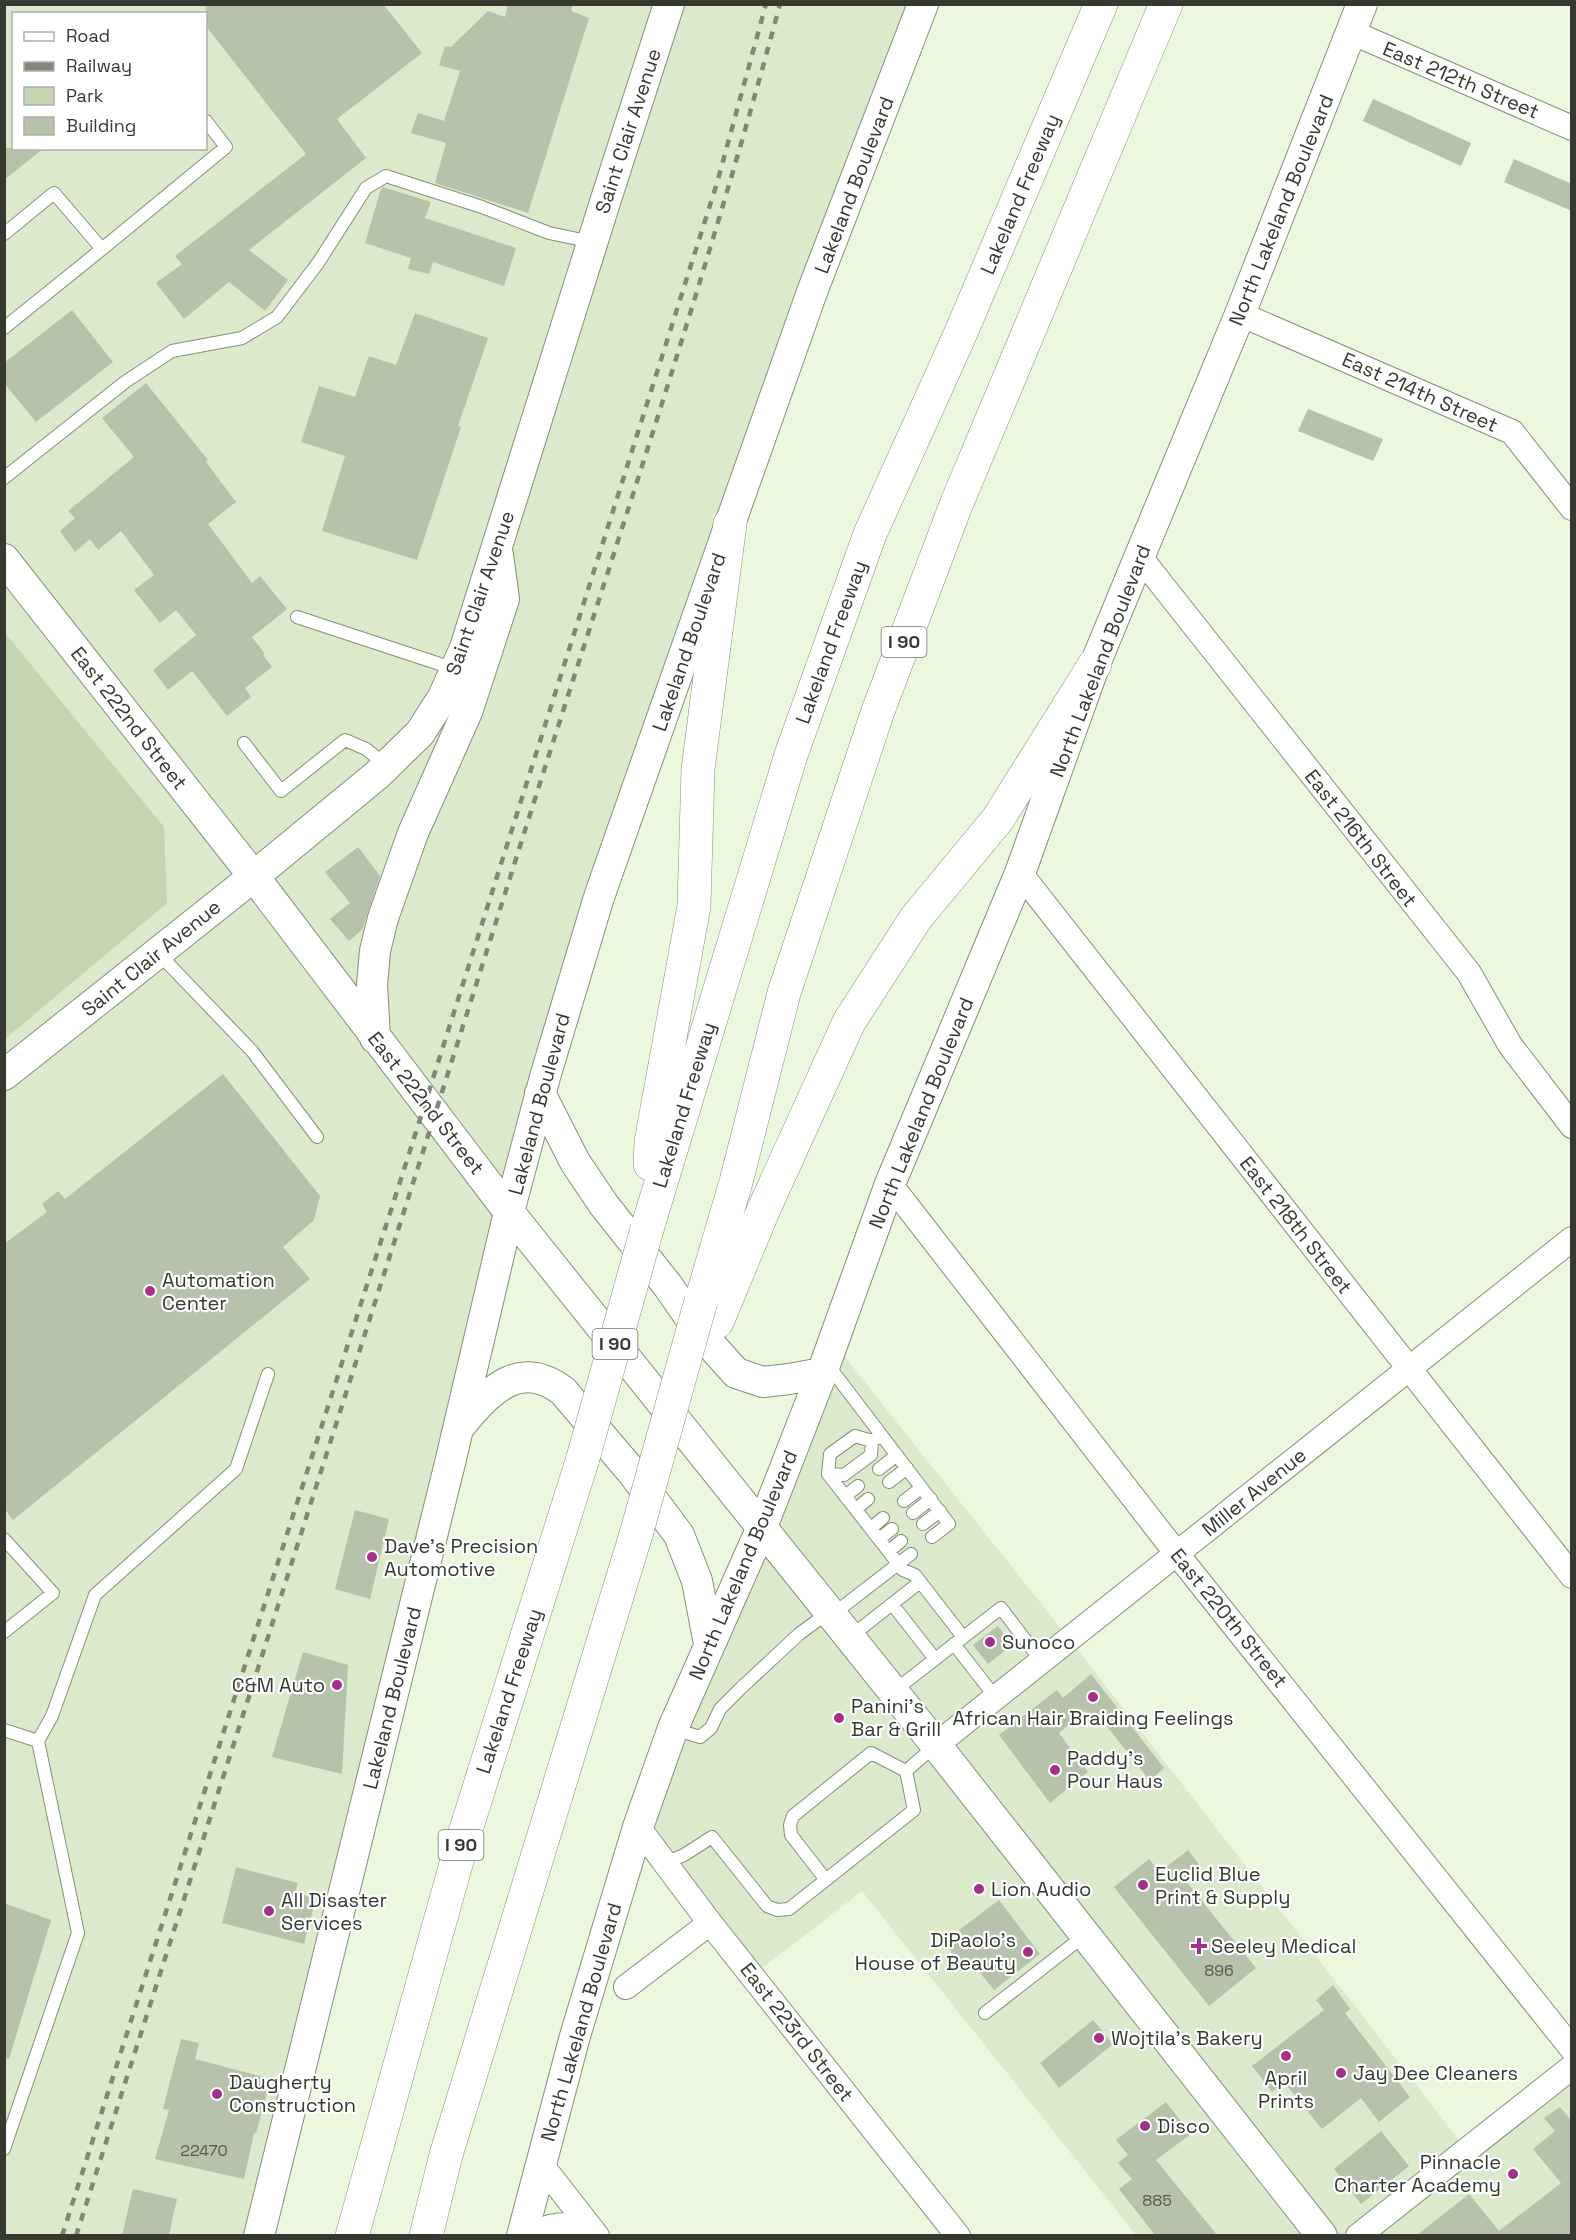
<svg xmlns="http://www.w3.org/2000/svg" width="1576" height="2240" font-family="'Space Grotesk',sans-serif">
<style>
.built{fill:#daeacb;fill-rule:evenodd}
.green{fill:#c3d6af}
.building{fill:#b6c2aa}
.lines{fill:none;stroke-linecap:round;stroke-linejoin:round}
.service-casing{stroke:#859079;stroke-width:14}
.minor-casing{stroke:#859079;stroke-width:26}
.tertiary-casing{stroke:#859079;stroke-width:32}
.motorway-casing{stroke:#859079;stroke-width:34}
.service{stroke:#fff;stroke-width:12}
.minor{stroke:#fff;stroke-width:24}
.tertiary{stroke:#fff;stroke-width:30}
.motorway{stroke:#fff;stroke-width:33}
.rail{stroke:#808878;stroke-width:4.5;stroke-dasharray:8 8;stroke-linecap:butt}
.motorway-bridge-casing{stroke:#859079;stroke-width:34;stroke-linecap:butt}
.motorway-bridge{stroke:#fff;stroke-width:33}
.poi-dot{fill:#a5308a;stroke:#fff;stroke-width:2}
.labels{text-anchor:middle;stroke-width:4.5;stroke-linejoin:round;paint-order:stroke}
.number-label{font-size:16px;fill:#555b4e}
.shield{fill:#fff;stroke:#72746e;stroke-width:1.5}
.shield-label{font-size:18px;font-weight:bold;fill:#353930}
.street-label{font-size:20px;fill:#353930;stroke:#fff}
.poi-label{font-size:20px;fill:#353930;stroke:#fff;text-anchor:start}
</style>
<rect width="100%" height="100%" fill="#ebf8de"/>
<path class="built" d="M5 5H923L599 897 259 2235 5 2236ZM14 14H206V148H14Z
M833 1342 1070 1640 1466 2149 1358 2235H1136L862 1891 752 1976 638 1827Z
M1571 2083V2235L1376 2236 1533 2113Z"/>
<path class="green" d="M5 633 164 827 167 903 5 1039Z"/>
<path class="building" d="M206 4H383L422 53 337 119 366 158 249 250 288 280 265 311 229 282 184 319 156 283 182 264 175 256 306 154 206 26Z
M508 4H573L571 11 589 18 528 213 435 183 446 143 411 133 418 113 444 121 460 71 439 65 445 46 451 47 488 11 505 17Z
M1373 99 1471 143 1461 166 1363 121Z
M4 148H44L4 180Z
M1514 159 1572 184V211L1504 182Z
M383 187 431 202 425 218 516 248 504 286 433 262 429 274 408 269 411 258 365 243 381 189Z
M72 310 113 362 36 422 4 383V363Z
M415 313 488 338 458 426 461 427 417 560 322 531 345 456 301 442 319 386 355 397 369 356 396 365Z
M146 383 208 460 206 462 236 502 208 524 252 583 260 576 287 609 252 637 265 654 263 655 272 667 245 688 251 697 227 716 192 671 168 690 153 670 196 635 176 610 160 623 134 590 154 575 121 531 98 550 90 539 75 552 60 531 75 518 68 511 134 457 102 418Z
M1308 409 1383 439 1373 461 1298 431Z
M358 847 380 876 362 930 349 941 330 919 350 903 325 872Z
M223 1074 320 1196 314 1220 283 1247 310 1279 13 1520 4 1508V1244L47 1212 42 1204 58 1191 65 1199Z
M355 1510 389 1519 370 1599 335 1589Z
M998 1626 1012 1645 988 1664 973 1645Z
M303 1652 348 1665 342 1774 272 1757Z
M1091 1674 1164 1768 1150 1781 1102 1720 1096 1725 1085 1711 1059 1733 1088 1772 1050 1803 999 1735 1057 1690 1063 1698Z
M1188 1850 1201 1867 1185 1880 1256 1968 1209 2006 1114 1887 1149 1859 1160 1872Z
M236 1867 298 1883 295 1893 316 1898 304 1944 222 1923Z
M999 1900 1040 1954 994 1990 969 1959 962 1965 947 1946 962 1934 959 1930Z
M4 1903 51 1920 9 2059 4 2058Z
M1333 1985 1350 2009 1345 2013 1410 2097 1379 2122 1361 2098 1322 2129 1284 2082 1272 2092 1252 2066 1324 2010 1316 2000Z
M1093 2020 1113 2044 1059 2088 1040 2063Z
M181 2039 199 2043 195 2059 271 2079 256 2133H254L244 2179 155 2159 169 2110 163 2109Z
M1166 2102 1191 2134 1156 2160 1217 2235H1155L1119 2189 1132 2179 1118 2163 1128 2155 1116 2140Z
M1560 2107 1570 2119 1572 2118V2235H1417L1469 2194 1499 2231 1561 2183 1533 2149 1555 2131 1544 2118Z
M1381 2131 1409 2166 1361 2204 1334 2169Z
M133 2189 177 2199 169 2235H122Z"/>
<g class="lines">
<g class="service-casing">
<path id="service" d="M4 234 54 193 102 249 4 328
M102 249 226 147 206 121
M4 478 125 382 172 351 242 338 277 317 318 263 366 188 386 176 482 207 549 233 592 242
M297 617 455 669
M244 743 281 791 345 740 366 749 386 765
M158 953 252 1051 317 1137
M828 1365 949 1524 932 1537
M872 1441 855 1436 830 1454 828 1474 903 1570 915 1575 963 1637
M879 1469 897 1455
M828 1474 844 1475 871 1455 872 1441 878 1437
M889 1482 907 1468
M845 1496 858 1486
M904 1501 921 1488
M856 1509 868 1499
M913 1513 931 1499
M923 1524 940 1511
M871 1528 883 1518
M4 1539 53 1593 4 1632
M879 1539 892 1529
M889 1551 901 1541
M892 1604 935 1659
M832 1615 911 1554
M850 1637 920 1582
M954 1644 996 1698
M894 1691 1001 1608 1042 1662
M674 1729 700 1737 711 1728 720 1709 740 1689 799 1634 829 1612
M4 1730 38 1741 78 1933 4 2149
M38 1741 52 1716 95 1595 236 1469 268 1374
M665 1863 684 1855 712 1837 767 1906 777 1910 789 1909 914 1810 906 1771 936 1745
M826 1880 791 1835 790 1825 793 1816 871 1753 906 1771
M985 2013 1085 1935"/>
</g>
<g class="minor-casing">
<path id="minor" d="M1351 32 1572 128
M1240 314 1512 432 1572 508
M1140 557 1469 973 1510 1045 1572 1126
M1020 873 1572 1576
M890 1184 1177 1554 1572 2049
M936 1745 1572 1239
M638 1827 710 1923 958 2236
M626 1987 710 1923
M540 2163 597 2236
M530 2236C550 2223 567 2224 589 2226
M1358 2236 1572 2067"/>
</g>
<g class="tertiary-casing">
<path id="tertiary" d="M4 559 255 878 509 1212 936 1745 1322 2236
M375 1038 372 985 375 951 383 918 413 833 467 712 504 599 498 555
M4 1075 253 877 377 775 420 733 443 697 465 648 606 199 669 4
M540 1093 575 1162 604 1205 668 1286 702 1335 736 1373 763 1382 789 1379 822 1373
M461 1425C489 1391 519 1358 563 1391L632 1472 679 1535 697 1581 709 1644
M259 2236 450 1463 509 1212 545 1077 599 897 730 524 812 292 923 4
M522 2236 575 2036 638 1827 673 1728 762 1527 822 1373 890 1184 1020 873 1095 664 1240 314 1362 4"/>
</g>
<g class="motorway-casing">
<path id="motorway" d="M650 1164 651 1142 694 906 698 769 730 524
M647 1229 791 755 870 534 959 337 1101 4
M701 1301 736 1182 784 993 878 711 956 505 1166 4
M717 1322 763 1211 849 1022 916 918 998 819 1095 664
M352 2236 463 1839 583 1458
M426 2236 446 2155 637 1531"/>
</g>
<use href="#service" class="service"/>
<use href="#minor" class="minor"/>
<use href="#tertiary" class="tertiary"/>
<use href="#motorway" class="motorway"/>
<path class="rail" d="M62 2236 416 1132 717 183 766 4
M76 2236C227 1765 378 1295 527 824 613 552 706 281 780 4"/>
<g class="motorway-bridge-casing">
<path id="motorway-bridge" d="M583 1458 647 1229
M637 1531 701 1301"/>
</g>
<use href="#motorway-bridge" class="motorway-bridge"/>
</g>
<g class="poi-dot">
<circle cx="150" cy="1291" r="6"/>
<circle cx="372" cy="1557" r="6"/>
<circle cx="990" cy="1642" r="6"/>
<circle cx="337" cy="1685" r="6"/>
<circle cx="1093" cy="1697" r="6"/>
<circle cx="839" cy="1718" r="6"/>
<circle cx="1055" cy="1770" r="6"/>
<circle cx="1143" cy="1885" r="6"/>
<circle cx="979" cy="1889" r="6"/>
<circle cx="269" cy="1911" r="6"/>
<path d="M1196 1937h6v6h6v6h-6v6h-6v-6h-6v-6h6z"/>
<circle cx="1028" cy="1952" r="6"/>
<circle cx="1099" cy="2038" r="6"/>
<circle cx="1286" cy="2056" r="6"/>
<circle cx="1341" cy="2073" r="6"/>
<circle cx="217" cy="2094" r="6"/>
<circle cx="1145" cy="2126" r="6"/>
<circle cx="1513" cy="2174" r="6"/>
</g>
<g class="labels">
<g class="number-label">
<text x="1219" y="1976">896</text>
<text x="204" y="2156">22470</text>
<text x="1157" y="2206">885</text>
</g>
<g class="shield">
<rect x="881.5" y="627" width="45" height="30" rx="4.5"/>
<rect x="592.5" y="1329" width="45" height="30" rx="4.5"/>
<rect x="438.5" y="1830" width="45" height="30" rx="4.5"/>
</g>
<g class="shield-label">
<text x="904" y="648">I 90</text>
<text x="615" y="1350">I 90</text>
<text x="461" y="1851">I 90</text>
</g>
<g class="street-label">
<text transform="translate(1461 80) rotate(23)" y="7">East 212th Street</text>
<text transform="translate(628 131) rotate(-72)" y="7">Saint Clair Avenue</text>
<text transform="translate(854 185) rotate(-69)" y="7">Lakeland Boulevard</text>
<text transform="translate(1020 194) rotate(-67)" y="7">Lakeland Freeway</text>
<text transform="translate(1281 210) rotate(-68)" y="7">North Lakeland Boulevard</text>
<text transform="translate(1420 392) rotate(24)" y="7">East 214th Street</text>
<text transform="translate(480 593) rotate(-71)" y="7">Saint Clair Avenue</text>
<text transform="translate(689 642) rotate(-71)" y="7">Lakeland Boulevard</text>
<text transform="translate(831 642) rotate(-70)" y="7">Lakeland Freeway</text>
<text transform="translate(1100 661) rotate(-69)" y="7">North Lakeland Boulevard</text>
<text transform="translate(129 718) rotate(52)" y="7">East 222nd Street</text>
<text transform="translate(1361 838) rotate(52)" y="7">East 216th Street</text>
<text transform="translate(151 958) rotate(-39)" y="7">Saint Clair Avenue</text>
<text transform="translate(426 1103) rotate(52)" y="7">East 222nd Street</text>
<text transform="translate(539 1104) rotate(-75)" y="7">Lakeland Boulevard</text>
<text transform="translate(684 1105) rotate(-73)" y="7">Lakeland Freeway</text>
<text transform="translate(921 1113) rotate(-68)" y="7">North Lakeland Boulevard</text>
<text transform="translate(1296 1225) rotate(52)" y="7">East 218th Street</text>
<text transform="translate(1254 1492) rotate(-39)" y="7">Miller Avenue</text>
<text transform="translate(743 1565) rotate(-67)" y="7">North Lakeland Boulevard</text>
<text transform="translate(1229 1618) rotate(51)" y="7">East 220th Street</text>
<text transform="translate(509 1691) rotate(-72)" y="7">Lakeland Freeway</text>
<text transform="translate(392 1698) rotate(-76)" y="7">Lakeland Boulevard</text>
<text transform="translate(581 2022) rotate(-74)" y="7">North Lakeland Boulevard</text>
<text transform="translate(797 2032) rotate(52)" y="7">East 223rd Street</text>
</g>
<g class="poi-label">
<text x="162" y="1287">Automation<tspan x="162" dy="23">Center</tspan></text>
<text x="384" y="1553">Dave's Precision<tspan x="384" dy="23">Automotive</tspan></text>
<text x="1002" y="1649">Sunoco</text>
<text x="325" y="1692" text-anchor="end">C&amp;M Auto</text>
<text x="851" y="1713">Panini's<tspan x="851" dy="23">Bar &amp; Grill</tspan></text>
<text x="1093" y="1725" text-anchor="middle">African Hair Braiding Feelings</text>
<text x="1067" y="1765">Paddy's<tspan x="1067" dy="23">Pour Haus</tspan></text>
<text x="1155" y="1881">Euclid Blue<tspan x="1155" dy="23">Print &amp; Supply</tspan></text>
<text x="991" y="1896">Lion Audio</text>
<text x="281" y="1907">All Disaster<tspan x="281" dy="23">Services</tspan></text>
<text x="1016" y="1947" text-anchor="end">DiPaolo's<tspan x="1016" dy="23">House of Beauty</tspan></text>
<text x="1211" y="1953">Seeley Medical</text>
<text x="1111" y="2045">Wojtila's Bakery</text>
<text x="1353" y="2080">Jay Dee Cleaners</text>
<text x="1286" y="2085" text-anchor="middle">April<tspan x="1286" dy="23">Prints</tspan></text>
<text x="229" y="2089">Daugherty<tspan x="229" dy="23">Construction</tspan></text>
<text x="1157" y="2133">Disco</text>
<text x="1501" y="2169" text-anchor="end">Pinnacle<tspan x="1501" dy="23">Charter Academy</tspan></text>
</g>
</g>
<rect width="1576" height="2240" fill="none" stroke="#353930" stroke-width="12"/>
<rect x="12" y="12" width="195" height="138" fill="#ffffff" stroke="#aeb0ac" stroke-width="1.5"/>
<rect x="24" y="32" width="30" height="9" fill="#ffffff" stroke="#aeb0ac" stroke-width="1.5"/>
<text x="66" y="42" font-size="18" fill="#353930">Road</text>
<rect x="24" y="62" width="30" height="9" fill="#808878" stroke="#aeb0ac" stroke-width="1.5"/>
<text x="66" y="72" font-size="18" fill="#353930">Railway</text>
<rect x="24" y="87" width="30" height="18" fill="#c3d6af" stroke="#aeb0ac" stroke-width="1.5"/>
<text x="66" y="102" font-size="18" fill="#353930">Park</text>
<rect x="24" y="117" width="30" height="18" fill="#b6c2aa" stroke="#aeb0ac" stroke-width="1.5"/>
<text x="66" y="132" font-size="18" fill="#353930">Building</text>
</svg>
